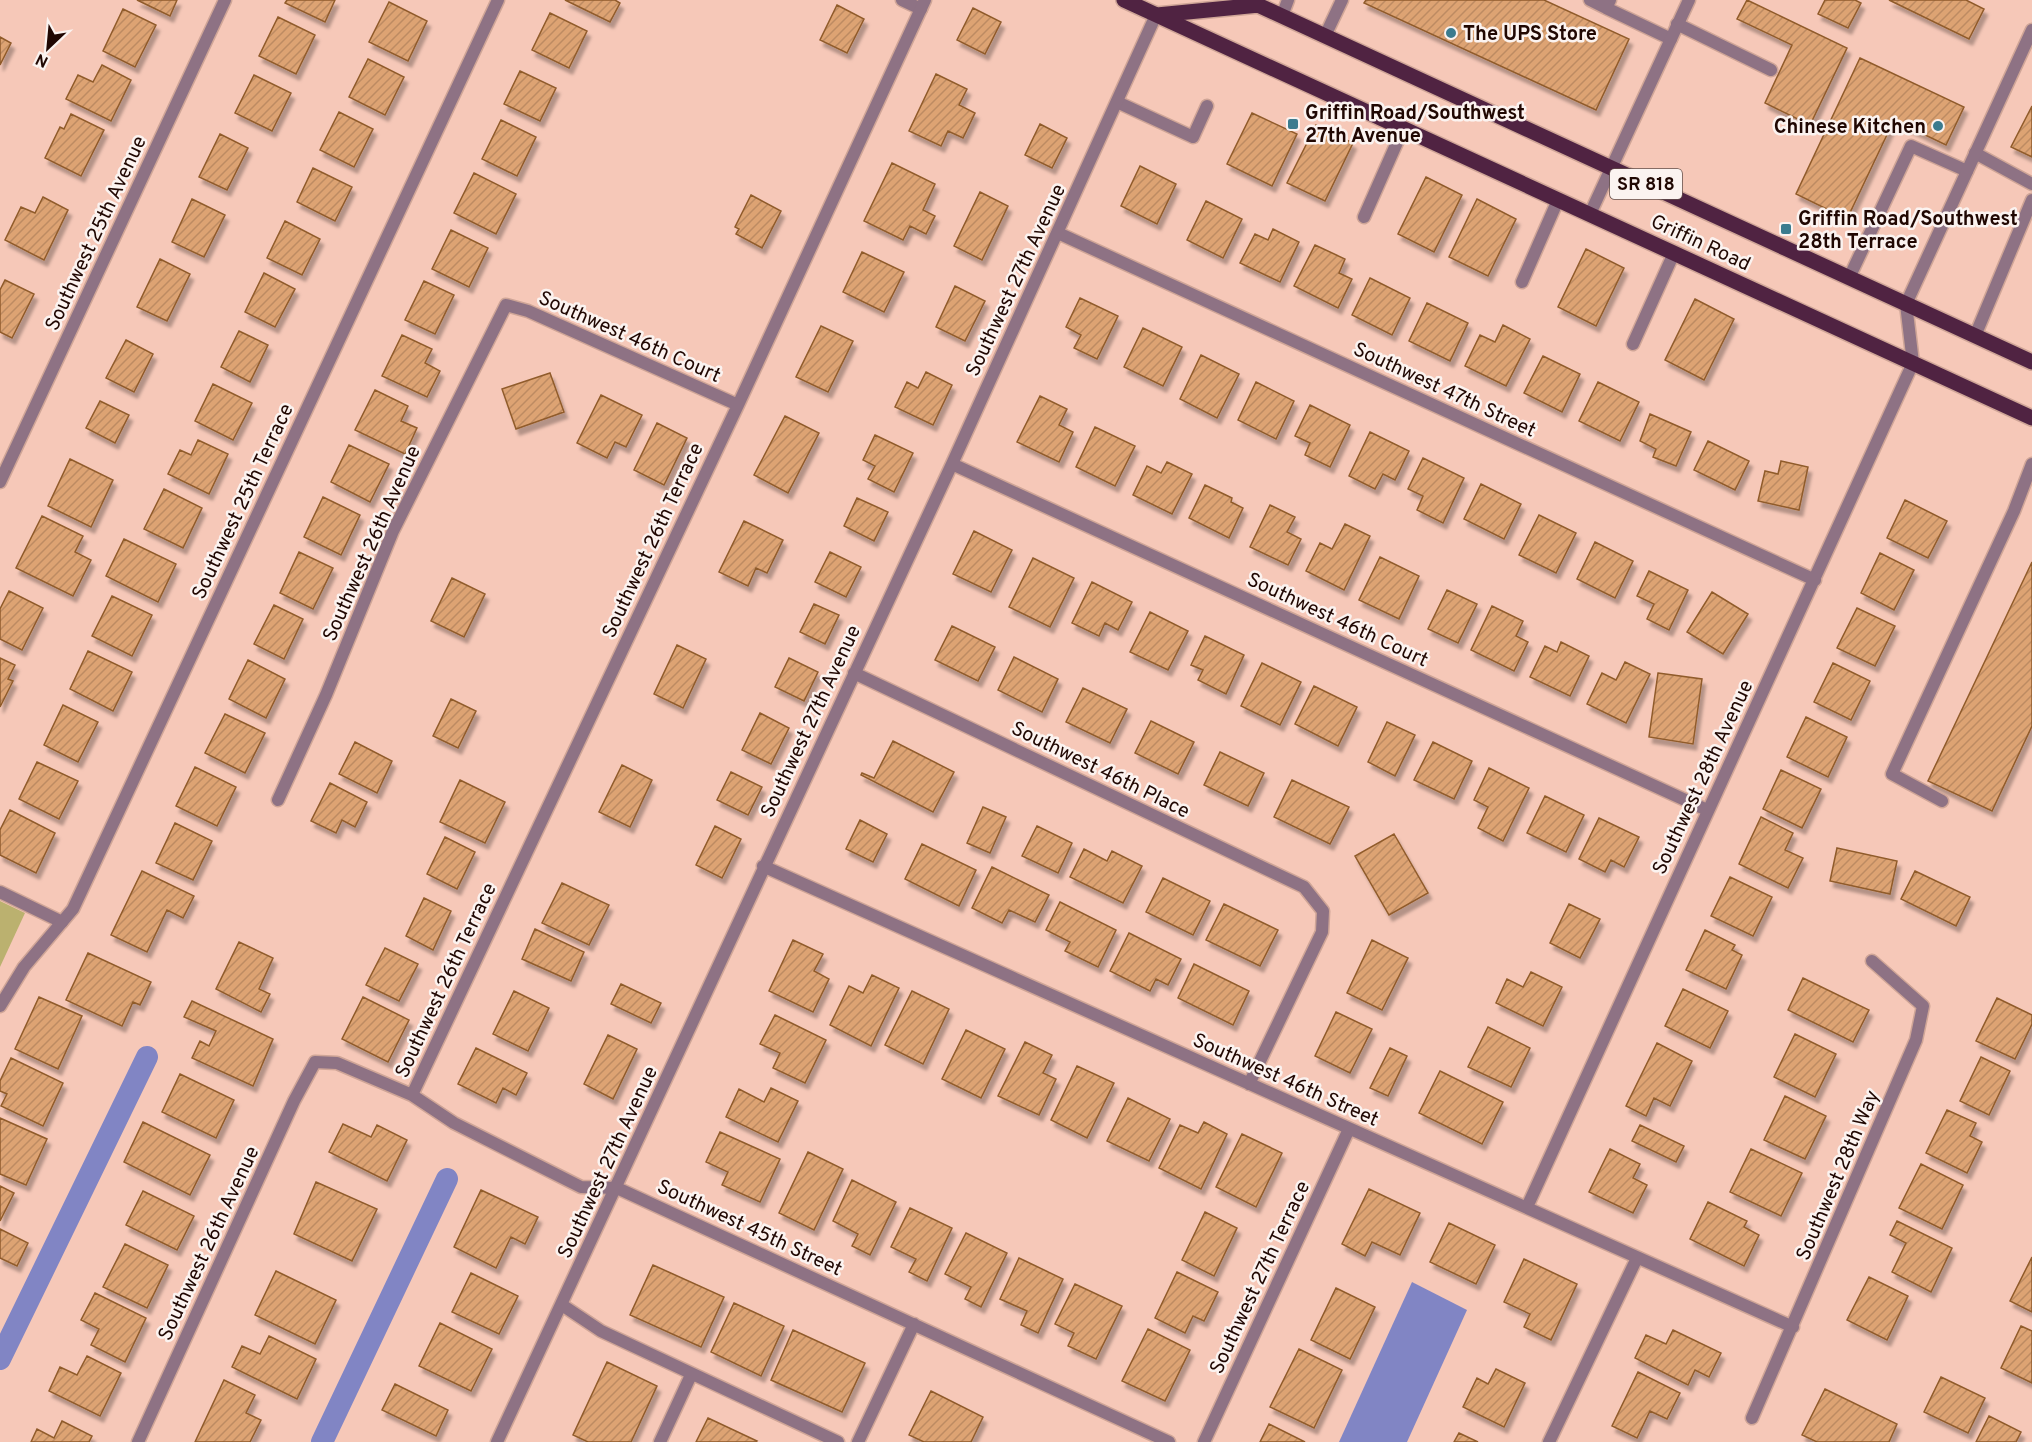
<svg xmlns="http://www.w3.org/2000/svg" width="2032" height="1442" font-family="Overpass,sans-serif">
<style>
.green{fill:#bbb16f}
.water{fill:#8185c4}
.lines{fill:none;stroke-linecap:round;stroke-linejoin:round}
.canal{stroke:#8185c4;stroke-width:22}
.building{fill:url(#building-hatch);stroke:#905b2b;stroke-width:1.5;filter:url(#shadow)}
.service-casing{stroke:#cfa597;stroke-width:15}
.minor-casing{stroke:#cfa597;stroke-width:15}
.primary-casing{stroke:#cfa597;stroke-width:18}
.service{stroke:#8e7284;stroke-width:12}
.minor{stroke:#8e7284;stroke-width:12}
.primary{stroke:#502342;stroke-width:15}
.poi-dot{fill:#3b7b8e;stroke:#fbf3f0;stroke-width:2}
.labels{text-anchor:middle;stroke-width:5;stroke-linejoin:round;paint-order:stroke}
.shield{fill:#fbf3f0;stroke:#624e49;stroke-width:1.5}
.shield-label{font-size:18px;font-weight:bold;fill:#200702}
.poi-label{font-size:20px;font-weight:bold;fill:#200702;stroke:#fbf3f0;text-anchor:start}
.street-label{font-size:20px;fill:#200702;stroke:#fbf3f0}
</style>
<defs>
<pattern id="building-hatch" width="6" height="6" patternUnits="userSpaceOnUse" patternTransform="scale(1.5)"><rect width="6" height="6" fill="#dda373"/><path d="M-1 1l2-2M0 6l6-6M5 7l2-2" fill="none" stroke="#bd8b62"/></pattern>
<filter id="shadow"><feDropShadow dx="3.5" dy="6" stdDeviation="1.5" flood-color="#0004"/></filter>
</defs>
<rect width="100%" height="100%" fill="#f6c8b8"/>
<path class="green" d="M0 901 25 913 0 967Z"/>
<path class="water" d="M1412 1282 1467 1310 1407 1442H1339Z"/>
<g class="lines">
<path class="canal" d="M0 1359 147 1057
M322 1442 447 1179"/>
</g>
<path class="building" d="M137 0H177L170 16Z
M287 0H335L325 22 285 3Z
M565 0H615L620 3 610 22Z
M1366 0H1544L1629 39 1596 110 1364 3Z
M1747 0 1847 48 1810 125 1765 103 1792 45 1737 19Z
M1825 0H1855L1861 3 1848 28 1818 14Z
M1889 0H1966L1984 9 1969 39Z
M389 2 427 21 408 61 369 42Z
M837 5 864 19 847 53 820 40Z
M973 8 1001 22 985 54 957 40Z
M123 9 156 25 135 67 103 51Z
M550 13 587 31 569 68 532 50Z
M278 17 315 35 296 74 259 56Z
M0 37 11 43 0 65Z
M1860 58 1964 107 1946 145 1894 120 1847 219 1796 194Z
M368 59 404 77 385 115 349 97Z
M102 65 131 80 111 121 66 99 78 75 93 82Z
M520 71 556 88 540 121 504 104Z
M936 74 967 89 959 105 975 113 963 138 948 131 941 146 909 131Z
M254 75 291 93 272 131 235 113Z
M2032 106V157L2011 147Z
M339 112 373 129 354 167 320 150Z
M1252 113 1297 134 1272 186 1227 164Z
M71 114 104 130 81 176 45 158 60 127 64 129Z
M501 120 536 137 517 176 482 159Z
M1040 124 1067 138 1052 168 1025 155Z
M1316 125 1353 143 1325 201 1287 183Z
M220 134 248 148 227 190 199 177Z
M892 163 935 184 923 210 935 216 926 234 910 226 903 240 864 221Z
M1140 166 1176 184 1157 224 1121 206Z
M313 168 352 187 335 221 297 202Z
M474 173 516 194 496 234 454 213Z
M1426 177 1462 195 1434 252 1398 234Z
M980 192 1008 206 982 260 954 246Z
M751 195 781 211 762 248 736 234 739 229 735 227Z
M43 197 68 210 44 260 5 240 21 207 35 213Z
M192 199 225 215 204 257 172 242Z
M1477 199 1516 219 1488 276 1449 257Z
M1206 201 1242 219 1223 258 1187 240Z
M285 221 320 239 302 275 267 258Z
M1273 229 1299 242 1280 282 1240 263 1255 234 1268 240Z
M451 230 488 248 469 287 432 269Z
M1315 245 1345 259 1339 273 1352 279 1338 308 1294 286Z
M1586 249 1624 268 1596 326 1558 307Z
M862 252 904 272 884 312 843 292Z
M160 259 190 274 167 321 137 307Z
M264 273 295 289 275 327 245 312Z
M1370 278 1410 298 1392 335 1352 315Z
M5 280 34 294 12 338 0 332V290Z
M424 281 454 295 435 334 405 320Z
M955 286 985 301 965 341 936 327Z
M1080 298 1118 316 1097 359 1074 348 1081 335 1066 327Z
M1695 299 1734 319 1704 380 1665 360Z
M1427 303 1468 323 1450 361 1409 341Z
M1503 325 1530 339 1506 386 1465 366 1480 335 1495 342Z
M821 326 853 341 828 392 796 377Z
M1143 328 1182 347 1163 386 1124 367Z
M239 331 268 345 250 382 221 367Z
M402 335 432 349 425 363 440 371 427 397 382 376Z
M126 340 153 354 134 392 106 378Z
M1201 355 1239 374 1217 418 1180 399Z
M1543 356 1580 374 1562 412 1524 393Z
M926 372 952 385 933 425 895 407 907 382 918 388Z
M550 373 564 412 516 429 502 389Z
M1256 382 1294 401 1276 439 1238 420Z
M1598 382 1639 402 1620 441 1579 421Z
M213 384 252 403 233 440 195 421Z
M375 390 408 406 401 421 417 428 405 454 355 430Z
M601 395 642 415 626 447 615 442 607 458 577 443Z
M1040 396 1067 409 1059 425 1073 432 1059 462 1017 442Z
M100 401 129 415 115 443 86 428Z
M1310 405 1350 425 1330 467 1305 455 1310 443 1295 436Z
M1650 414 1691 432 1676 466 1653 457 1656 449 1640 441Z
M785 416 819 433 788 493 754 475Z
M657 423 687 438 664 485 634 470Z
M1095 427 1135 446 1115 486 1076 467Z
M1370 432 1409 451 1395 480 1383 474 1375 489 1349 476Z
M875 435 913 453 894 492 868 479 875 466 863 460Z
M198 440 228 454 209 494 168 474 180 450 191 455Z
M1708 441 1749 461 1735 490 1694 470Z
M349 445 389 464 370 502 331 482Z
M1423 458 1464 478 1443 523 1417 510 1423 496 1408 489Z
M70 459 113 480 91 527 48 506Z
M1781 461 1808 467 1799 510 1758 501 1765 471 1778 474Z
M1167 462 1192 474 1172 514 1133 495 1147 466 1161 473Z
M1481 484 1521 504 1504 539 1464 519Z
M1205 485 1232 498 1231 502 1243 508 1229 538 1189 518Z
M164 489 202 508 183 548 144 529Z
M323 497 360 515 341 555 304 537Z
M857 498 888 512 874 541 844 526Z
M1905 500 1947 521 1928 558 1887 538Z
M1270 505 1295 517 1287 532 1301 539 1288 565 1250 547Z
M1539 515 1576 533 1556 573 1519 555Z
M42 516 83 536 75 552 91 560 73 596 16 568Z
M744 521 783 540 767 573 756 568 748 586 719 572Z
M1345 524 1370 536 1344 590 1306 571 1320 543 1332 549Z
M974 531 1012 550 991 592 953 574Z
M124 539 176 564 158 602 106 576Z
M1595 542 1633 561 1615 598 1577 579Z
M299 552 333 568 313 609 280 593Z
M830 552 861 567 846 597 815 582Z
M1880 553 1914 570 1894 610 1861 593Z
M1380 557 1419 576 1399 619 1359 600Z
M1033 558 1074 578 1050 627 1009 607Z
M2032 562V726L1992 811 1928 781Z
M1649 571 1688 590 1669 630 1647 619 1654 604 1637 596Z
M452 578 485 594 464 637 431 621Z
M1092 582 1132 602 1118 630 1105 623 1099 636 1072 623Z
M1447 590 1477 604 1458 643 1428 629Z
M9 591 43 608 22 650 0 639V609Z
M1712 592 1748 614 1723 654 1687 632Z
M112 596 152 615 132 656 92 636Z
M814 604 839 615 825 644 800 632Z
M274 605 303 619 284 659 254 644Z
M1492 606 1523 621 1516 636 1528 642 1514 671 1471 650Z
M1857 608 1895 626 1875 666 1837 648Z
M1150 612 1188 631 1168 670 1130 652Z
M952 626 995 647 978 681 935 660Z
M1205 636 1244 655 1226 694 1198 680 1203 670 1191 665Z
M1561 642 1589 656 1570 696 1530 677 1545 646 1557 652Z
M677 645 706 659 683 708 654 694Z
M88 651 132 672 113 711 70 689Z
M1014 657 1058 679 1042 712 998 690Z
M0 658 15 665 8 679 13 681 0 707Z
M789 658 818 672 804 701 775 687Z
M248 660 285 679 266 718 229 699Z
M1625 662 1650 674 1626 723 1587 704 1602 673 1616 680Z
M1262 663 1301 682 1280 725 1241 706Z
M1833 663 1870 681 1851 720 1814 702Z
M1658 673 1702 679 1693 744 1649 737Z
M1314 686 1357 707 1338 746 1295 724Z
M1083 688 1127 709 1110 743 1066 722Z
M451 699 476 711 458 748 433 736Z
M63 705 98 722 78 762 44 745Z
M760 713 789 728 771 764 742 750Z
M225 714 265 733 245 773 205 753Z
M1806 717 1847 737 1828 777 1787 757Z
M1151 721 1194 742 1178 774 1135 753Z
M1387 722 1415 735 1395 776 1368 762Z
M893 741 954 772 933 812 861 775 862 773 874 778Z
M355 742 392 761 377 793 339 774Z
M1433 742 1472 761 1454 799 1414 780Z
M1220 752 1264 773 1248 806 1204 785Z
M37 762 78 781 59 819 19 799Z
M622 765 652 780 630 827 599 812Z
M195 767 236 787 217 826 176 806Z
M1489 768 1529 788 1503 841 1478 828 1488 807 1474 800Z
M1781 770 1821 789 1802 828 1763 809Z
M731 772 762 787 748 815 717 800Z
M460 780 505 802 485 843 440 822Z
M1292 780 1349 807 1330 844 1274 817Z
M330 783 367 802 355 827 342 820 336 833 311 821Z
M1545 796 1584 815 1566 852 1527 833Z
M983 807 1006 817 990 853 967 843Z
M10 810 55 833 36 873 0 855V830Z
M1761 817 1793 833 1785 850 1803 858 1788 888 1739 864Z
M1599 818 1639 837 1624 867 1611 860 1605 872 1579 859Z
M860 820 887 834 873 862 846 849Z
M175 823 212 841 193 880 156 863Z
M715 826 741 839 722 878 696 865Z
M1037 826 1072 843 1058 873 1022 856Z
M1394 834 1428 893 1389 915 1355 856Z
M445 837 475 852 457 889 427 874Z
M922 844 976 870 959 906 905 879Z
M1837 848 1897 861 1890 894 1830 881Z
M1084 849 1107 861 1112 851 1142 866 1123 903 1070 877Z
M992 867 1049 895 1035 922 1009 910 1002 923 972 908Z
M142 871 194 896 183 918 167 910 147 952 111 935Z
M1915 871 1970 897 1956 926 1901 899Z
M1730 877 1772 897 1753 936 1711 916Z
M1163 878 1210 901 1193 935 1146 912Z
M562 883 609 905 589 945 542 923Z
M424 898 451 911 433 950 406 936Z
M1060 902 1116 930 1098 967 1065 951 1070 942 1046 930Z
M1224 904 1278 930 1260 966 1206 940Z
M1569 904 1600 919 1580 958 1550 943Z
M535 929 584 952 571 981 522 959Z
M1705 930 1735 945 1732 950 1742 955 1726 989 1686 970Z
M1129 933 1181 959 1168 985 1156 979 1150 991 1110 971Z
M793 940 823 954 814 971 829 979 813 1012 769 991Z
M1372 940 1408 958 1382 1010 1347 993Z
M239 942 273 958 259 989 270 994 261 1012 216 989Z
M385 948 418 964 399 1001 366 985Z
M88 953 151 982 140 1005 133 1002 122 1026 66 1000Z
M1194 964 1249 991 1233 1025 1178 998Z
M1531 972 1562 987 1543 1026 1496 1003 1507 979 1523 987Z
M872 975 899 988 871 1046 830 1025 849 986 863 993Z
M1803 978 1869 1010 1853 1042 1788 1010Z
M621 984 661 1003 651 1023 611 1004Z
M1683 989 1728 1011 1710 1048 1665 1026Z
M514 991 549 1008 528 1051 493 1034Z
M912 991 949 1009 923 1064 885 1045Z
M39 997 82 1016 58 1069 15 1049Z
M363 997 409 1020 388 1062 342 1039Z
M1997 998 2032 1015V1024L2015 1059 1976 1041Z
M192 1001 273 1039 253 1086 192 1058 200 1041 209 1046 216 1031 184 1017Z
M1336 1012 1372 1029 1350 1073 1315 1056Z
M775 1015 826 1040 805 1083 773 1068 780 1053 760 1044Z
M1488 1027 1530 1048 1511 1087 1468 1067Z
M966 1030 1005 1049 981 1098 942 1079Z
M1795 1034 1836 1054 1815 1097 1774 1077Z
M608 1035 637 1049 613 1099 584 1084Z
M1025 1042 1052 1055 1043 1073 1056 1079 1039 1115 998 1096Z
M1657 1043 1692 1061 1670 1106 1654 1098 1646 1116 1626 1106Z
M476 1048 527 1073 516 1095 503 1088 496 1103 458 1084Z
M1390 1048 1407 1056 1388 1096 1370 1088Z
M1981 1057 2010 1071 1989 1115 1960 1101Z
M11 1058 63 1083 43 1126 1 1106 7 1094 0 1091V1081Z
M1077 1066 1114 1083 1087 1138 1051 1120Z
M1440 1071 1503 1102 1482 1144 1419 1113Z
M180 1074 234 1100 216 1138 162 1112Z
M771 1088 798 1101 778 1142 726 1117 739 1089 764 1102Z
M1785 1096 1826 1116 1805 1159 1764 1140Z
M1128 1098 1170 1119 1149 1161 1107 1141Z
M1947 1110 1976 1123 1970 1136 1982 1142 1967 1173 1926 1153Z
M0 1118 47 1139 26 1185 0 1174Z
M143 1122 210 1155 190 1195 124 1162Z
M1204 1122 1227 1134 1201 1189 1159 1168 1180 1125 1198 1133Z
M343 1124 371 1137 377 1125 407 1140 387 1181 329 1152Z
M1640 1125 1684 1146 1676 1162 1632 1141Z
M720 1132 780 1159 760 1202 722 1185 728 1172 706 1162Z
M1242 1134 1282 1153 1256 1207 1216 1187Z
M1610 1149 1640 1164 1633 1178 1647 1185 1633 1213 1589 1192Z
M1751 1149 1802 1173 1781 1216 1730 1192Z
M808 1152 843 1169 814 1230 779 1213Z
M1921 1164 1963 1185 1942 1229 1899 1208Z
M852 1180 896 1202 870 1255 852 1246 858 1234 833 1221Z
M316 1182 377 1209 352 1261 294 1234Z
M0 1186 14 1193 0 1221Z
M1369 1189 1420 1213 1400 1255 1372 1242 1365 1256 1342 1244Z
M481 1190 538 1217 525 1244 511 1237 496 1268 454 1247Z
M143 1191 194 1216 177 1250 126 1225Z
M1708 1202 1747 1221 1744 1227 1759 1235 1744 1266 1690 1239Z
M910 1208 952 1228 927 1281 909 1272 916 1259 891 1247Z
M1205 1212 1237 1228 1214 1276 1182 1260Z
M1897 1221 1952 1248 1931 1292 1892 1272 1906 1243 1890 1235Z
M1449 1223 1495 1245 1476 1284 1430 1262Z
M0 1229 28 1243 17 1266 0 1258Z
M966 1233 1007 1253 981 1307 965 1299 971 1287 945 1274Z
M125 1244 168 1265 147 1308 103 1287Z
M2032 1257V1312L2010 1301Z
M1019 1258 1063 1279 1038 1333 1021 1325 1027 1311 1000 1299Z
M1524 1259 1577 1284 1551 1340 1524 1327 1530 1314 1504 1302Z
M653 1265 724 1297 701 1347 630 1315Z
M276 1271 336 1300 315 1344 255 1315Z
M1177 1272 1218 1292 1204 1321 1193 1316 1185 1333 1155 1318Z
M471 1273 518 1296 499 1334 452 1312Z
M1869 1277 1908 1296 1887 1340 1847 1320Z
M1075 1284 1122 1306 1096 1359 1068 1346 1074 1333 1055 1324Z
M1336 1288 1375 1307 1350 1359 1311 1340Z
M95 1293 146 1318 125 1362 91 1345 99 1329 81 1320Z
M734 1303 784 1326 761 1376 711 1352Z
M440 1323 492 1349 471 1391 419 1366Z
M2021 1326 2032 1331V1383L2001 1368Z
M1148 1329 1190 1350 1165 1401 1122 1381Z
M793 1330 865 1363 842 1412 771 1380Z
M1673 1330 1721 1353 1709 1377 1695 1370 1688 1385 1635 1358 1646 1335 1666 1344Z
M269 1336 316 1359 297 1399 232 1367 242 1346 260 1354Z
M1299 1349 1342 1370 1314 1428 1270 1407Z
M87 1356 121 1373 100 1416 49 1391 60 1367 77 1375Z
M607 1362 657 1386 631 1442H588L573 1435Z
M1496 1369 1525 1383 1504 1427 1463 1407 1477 1378 1488 1384Z
M1638 1372 1680 1393 1667 1419 1650 1411 1637 1438 1612 1426Z
M1941 1377 1985 1398 1968 1433 1924 1412Z
M224 1380 255 1395 246 1413 261 1420 250 1442H195Z
M395 1384 448 1410 436 1436 382 1410Z
M1825 1389 1897 1424 1889 1442H1817L1802 1435Z
M931 1391 983 1417 971 1442H924L909 1435Z
M1989 1416 2021 1432 2016 1442H1976Z
M708 1418 757 1441 756 1442H696Z
M62 1421 92 1436 89 1442H31L37 1429 54 1438Z
M1269 1424 1305 1442H1260Z
M1459 1433 1478 1442H1454Z"/>
<g class="lines">
<g class="service-casing">
<path id="service" d="M902 0 921 9
M1590 0 1606 8 1610 0
M1606 8 1671 39
M1282 16 1288 0
M1677 24 1771 70
M1117 102 1193 137 1207 106
M1975 153 2032 184
M1364 217 1403 129
M1849 278 1911 146 1967 171
M1522 282 1558 200
M1975 336 2032 200
M1633 344 1674 253
M1942 801 1892 774 2014 511 2032 464
M0 892 62 922"/>
</g>
<g class="minor-casing">
<path id="minor" d="M1325 36 1342 0
M1590 214 1689 0
M1058 233 1815 580
M952 464 1707 810
M0 482 225 0
M854 673 1304 887 1323 911 1322 932 1249 1084
M278 800 326 695 393 531 506 305 528 311 738 405
M763 866 1793 1327
M0 1006 24 967 73 909 498 0
M412 1095 738 405 925 0
M1527 1207 1913 363 1906 304 2032 30
M562 1305 601 1331 838 1442
M1752 1418 1916 1040 1923 1006 1872 961
M138 1442 294 1101 315 1062 337 1063 412 1095 454 1123 581 1187 617 1188 1169 1442
M497 1442 952 464 1156 15
M660 1442 691 1375
M858 1442 914 1324
M1204 1442 1349 1129
M1549 1442 1637 1258"/>
</g>
<g class="primary-casing">
<path id="primary" d="M1124 0 2032 418
M1247 0 2032 362
M1157 15 1259 5"/>
</g>
<use href="#service" class="service"/>
<use href="#minor" class="minor"/>
<use href="#primary" class="primary"/>
</g>
<g class="poi-dot">
<circle cx="1451" cy="33" r="6"/>
<rect x="1287" y="118" width="12" height="12" rx="3"/>
<circle cx="1938" cy="126" r="6"/>
<rect x="1780" y="223" width="12" height="12" rx="3"/>
</g>
<g class="labels">
<rect class="shield" x="1610" y="169" width="72" height="30" rx="4.5"/>
<g class="shield-label">
<text x="1646" y="190">SR 818</text>
</g>
<g class="poi-label">
<text x="1463" y="40">The UPS Store</text>
<text x="1305" y="119">Griffin Road/Southwest<tspan x="1305" dy="23">27th Avenue</tspan></text>
<text x="1926" y="133" text-anchor="end">Chinese Kitchen</text>
<text x="1798" y="225">Griffin Road/Southwest<tspan x="1798" dy="23">28th Terrace</tspan></text>
</g>
<g class="street-label">
<text transform="translate(95 233) rotate(-65)" y="7">Southwest 25th Avenue</text>
<text transform="translate(1701 242) rotate(25)" y="7">Griffin Road</text>
<text transform="translate(1015 280) rotate(-65)" y="7">Southwest 27th Avenue</text>
<text transform="translate(630 336) rotate(24)" y="7">Southwest 46th Court</text>
<text transform="translate(1445 389) rotate(25)" y="7">Southwest 47th Street</text>
<text transform="translate(242 501) rotate(-65)" y="7">Southwest 25th Terrace</text>
<text transform="translate(652 540) rotate(-65)" y="7">Southwest 26th Terrace</text>
<text transform="translate(371 543) rotate(-66)" y="7">Southwest 26th Avenue</text>
<text transform="translate(1338 619) rotate(25)" y="7">Southwest 46th Court</text>
<text transform="translate(810 721) rotate(-65)" y="7">Southwest 27th Avenue</text>
<text transform="translate(1101 769) rotate(26)" y="7">Southwest 46th Place</text>
<text transform="translate(1702 777) rotate(-65)" y="7">Southwest 28th Avenue</text>
<text transform="translate(445 980) rotate(-65)" y="7">Southwest 26th Terrace</text>
<text transform="translate(1286 1079) rotate(24)" y="7">Southwest 46th Street</text>
<text transform="translate(607 1162) rotate(-65)" y="7">Southwest 27th Avenue</text>
<text transform="translate(1837 1175) rotate(-67)" y="7">Southwest 28th Way</text>
<text transform="translate(750 1227) rotate(25)" y="7">Southwest 45th Street</text>
<text transform="translate(208 1243) rotate(-65)" y="7">Southwest 26th Avenue</text>
<text transform="translate(1259 1277) rotate(-65)" y="7">Southwest 27th Terrace</text>
</g>
</g>
<g transform="translate(48 48) rotate(206)" stroke="#fbf3f0" stroke-width="4.5" paint-order="stroke">
<path d="M0-4.5L10 22L0 15L-10 22Z" fill="#200702"/>
<text y="-9" font-size="16" font-weight="bold" text-anchor="middle" fill="#200702">N</text>
</g>
</svg>
